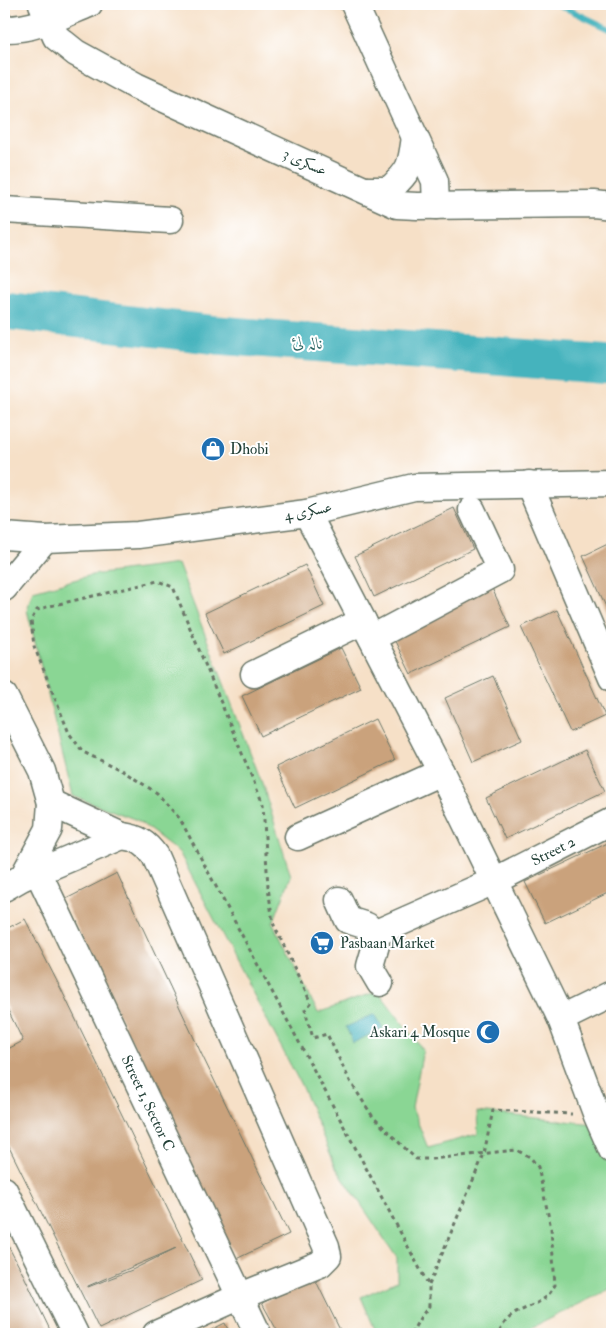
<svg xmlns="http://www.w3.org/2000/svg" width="616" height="1338" font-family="'IM FELL Double Pica',Amiri,serif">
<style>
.green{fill:#8ad694;stroke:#548a64}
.water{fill:#44b3bd;stroke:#327878}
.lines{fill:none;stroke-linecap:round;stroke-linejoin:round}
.stream{stroke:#44b3bd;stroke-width:6}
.river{stroke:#44b3bd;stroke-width:39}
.building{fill:#caa27b;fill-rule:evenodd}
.street-casing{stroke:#6a7667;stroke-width:29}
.path{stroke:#6a7667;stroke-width:3;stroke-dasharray:4 4;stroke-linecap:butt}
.street{stroke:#fff;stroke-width:26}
.labels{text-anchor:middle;stroke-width:4;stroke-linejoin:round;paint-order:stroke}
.street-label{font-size:15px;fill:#1f3d34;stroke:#fff}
.poi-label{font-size:15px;fill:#1f3d34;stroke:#fff;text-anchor:start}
.water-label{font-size:16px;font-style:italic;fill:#2c6664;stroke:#fff}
</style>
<rect width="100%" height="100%" fill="#fff"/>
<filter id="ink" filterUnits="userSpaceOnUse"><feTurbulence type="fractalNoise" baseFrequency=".02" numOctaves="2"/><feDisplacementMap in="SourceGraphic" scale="10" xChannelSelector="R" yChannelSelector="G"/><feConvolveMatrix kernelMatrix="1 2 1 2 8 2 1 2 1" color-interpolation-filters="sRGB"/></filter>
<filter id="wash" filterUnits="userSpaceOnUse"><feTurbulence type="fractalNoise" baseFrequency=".0096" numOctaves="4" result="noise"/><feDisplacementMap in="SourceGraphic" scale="20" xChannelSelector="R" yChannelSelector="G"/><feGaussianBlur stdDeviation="1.12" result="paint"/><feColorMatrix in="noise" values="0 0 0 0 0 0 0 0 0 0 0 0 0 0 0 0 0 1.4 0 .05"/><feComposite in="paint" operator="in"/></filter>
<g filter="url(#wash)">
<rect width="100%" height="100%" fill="#f6e0c7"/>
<path class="green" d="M178 564 262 783 291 876 273 923 318 1013 378 991 423 1050 412 1108 428 1148 478 1134 477 1112 595 1124 612 1169V1288L518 1334H377L361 1297 397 1281V1258L336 1167 301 1085 179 852 137 820 73 796 27 610 33 591 92 575Z"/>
<path class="water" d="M375 1014 383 1028 353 1043 346 1027Z"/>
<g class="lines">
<path class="stream" d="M557 4 612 30"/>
<path class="river" d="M4 310 217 335 612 365"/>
</g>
<g id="blocks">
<path class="building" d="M454 508 473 549 374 597 355 556Z
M612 542V620L583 556Z
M305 565 324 606 224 654 205 613Z
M491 586 510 627 411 674 391 633Z
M557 610 605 716 570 732 521 627Z
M341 648 361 688 261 736 242 696Z
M493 676 522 740 473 762 445 698Z
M375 719 395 760 295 808 276 767Z
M585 750 605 791 505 839 486 798Z
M612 841V891L545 923 525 882Z
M117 873 201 1053 289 1234 236 1259 64 900Z
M25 919 62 991 202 1280 99 1329 4 1137V1051L23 1041 4 1002V930ZM176 1248 132 1270 88 1287V1286Z
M4 1238 24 1276 52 1334H4Z
M315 1279 342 1334H279L262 1303Z
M225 1323 230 1334H203Z"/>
</g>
</g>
<g filter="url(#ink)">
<use href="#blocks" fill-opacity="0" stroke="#6a7667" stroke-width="1"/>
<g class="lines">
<g class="street-casing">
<g id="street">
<path d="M42 4 56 37 76 53 136 86 397 205 417 206 594 204 612 206"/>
<path d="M354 4 435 181 436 206"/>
<path d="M4 29C34 30 62 15 89 4"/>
<path d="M367 190H389C411 170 411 166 415 137"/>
<path d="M4 210 170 220"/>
<path d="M529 484 612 678"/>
<path d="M307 513 441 772 561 1019 597 1116 612 1150"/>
<path d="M4 536 45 539 138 535 307 513 414 487 612 483"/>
<path d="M4 588 45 539"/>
<path d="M372 638 500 570 472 510"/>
<path d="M254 674 363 621"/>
<path d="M4 696 42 771 51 803 49 829 23 877 4 888"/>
<path d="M51 803 122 836"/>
<path d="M298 837 441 772"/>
<path id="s1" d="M38 872 258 1334"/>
<path d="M23 877 38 872 122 836C138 838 146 843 155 856L326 1246 328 1256 320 1264 241 1296 156 1334"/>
<path id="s2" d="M339 900 348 920 367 926 374 934 494 881 612 821"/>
<path d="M374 934 376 945 370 966 380 983"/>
<path d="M561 1019 612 994"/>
<path d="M4 1190 75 1334"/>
</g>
</g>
<path class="path" d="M429 1285 484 1154 493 1110 572 1114
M411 1334 420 1318 429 1306V1286L180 819 157 793 121 770 83 752 69 733 34 646 31 620 37 610 50 606 158 581 173 587 263 804 268 887 273 923 311 1003 305 1010 313 1038 327 1034 350 1081 373 1117 416 1159H432L516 1150 530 1157 538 1167 551 1228 555 1285C552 1290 549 1295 545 1298 527 1311 507 1310 499 1334"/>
<use href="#street" class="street"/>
</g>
</g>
<defs>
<g id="shop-disc" transform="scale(1.25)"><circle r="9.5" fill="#1f6fb2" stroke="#fff"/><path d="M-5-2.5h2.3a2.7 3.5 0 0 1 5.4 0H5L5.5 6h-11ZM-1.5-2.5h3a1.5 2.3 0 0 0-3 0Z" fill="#fff"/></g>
<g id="supermarket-disc" transform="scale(1.25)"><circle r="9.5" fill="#1f6fb2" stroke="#fff"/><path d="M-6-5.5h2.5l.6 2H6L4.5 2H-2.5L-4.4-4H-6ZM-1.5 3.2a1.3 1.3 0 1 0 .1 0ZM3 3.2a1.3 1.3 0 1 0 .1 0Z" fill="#fff"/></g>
<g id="mosque-disc" transform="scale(1.25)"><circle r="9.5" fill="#1f6fb2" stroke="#fff"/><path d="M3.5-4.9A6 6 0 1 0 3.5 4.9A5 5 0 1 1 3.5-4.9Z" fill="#fff"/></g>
</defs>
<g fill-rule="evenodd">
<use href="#shop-disc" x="213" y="449"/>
<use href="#supermarket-disc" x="322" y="943"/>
<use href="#mosque-disc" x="488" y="1032"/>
</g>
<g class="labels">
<g class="street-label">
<text transform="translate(305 162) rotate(24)" y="5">عسکری 3</text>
<text transform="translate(308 511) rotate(-11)" y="5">عسکری 4</text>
<text dy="5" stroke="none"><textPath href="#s2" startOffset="250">Street 2</textPath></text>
<text dy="5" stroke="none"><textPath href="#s1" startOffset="256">Street 1, Sector C</textPath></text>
</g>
<g class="poi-label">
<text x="230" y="454">Dhobi</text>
<text x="340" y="948">Pasbaan Market</text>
<text x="470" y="1037" text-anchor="end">Askari 4 Mosque</text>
</g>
<g class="water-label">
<text transform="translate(308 342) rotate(4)" y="6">نالہ لئ</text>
</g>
</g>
<rect width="616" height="1338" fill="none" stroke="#fff" stroke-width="20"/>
</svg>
